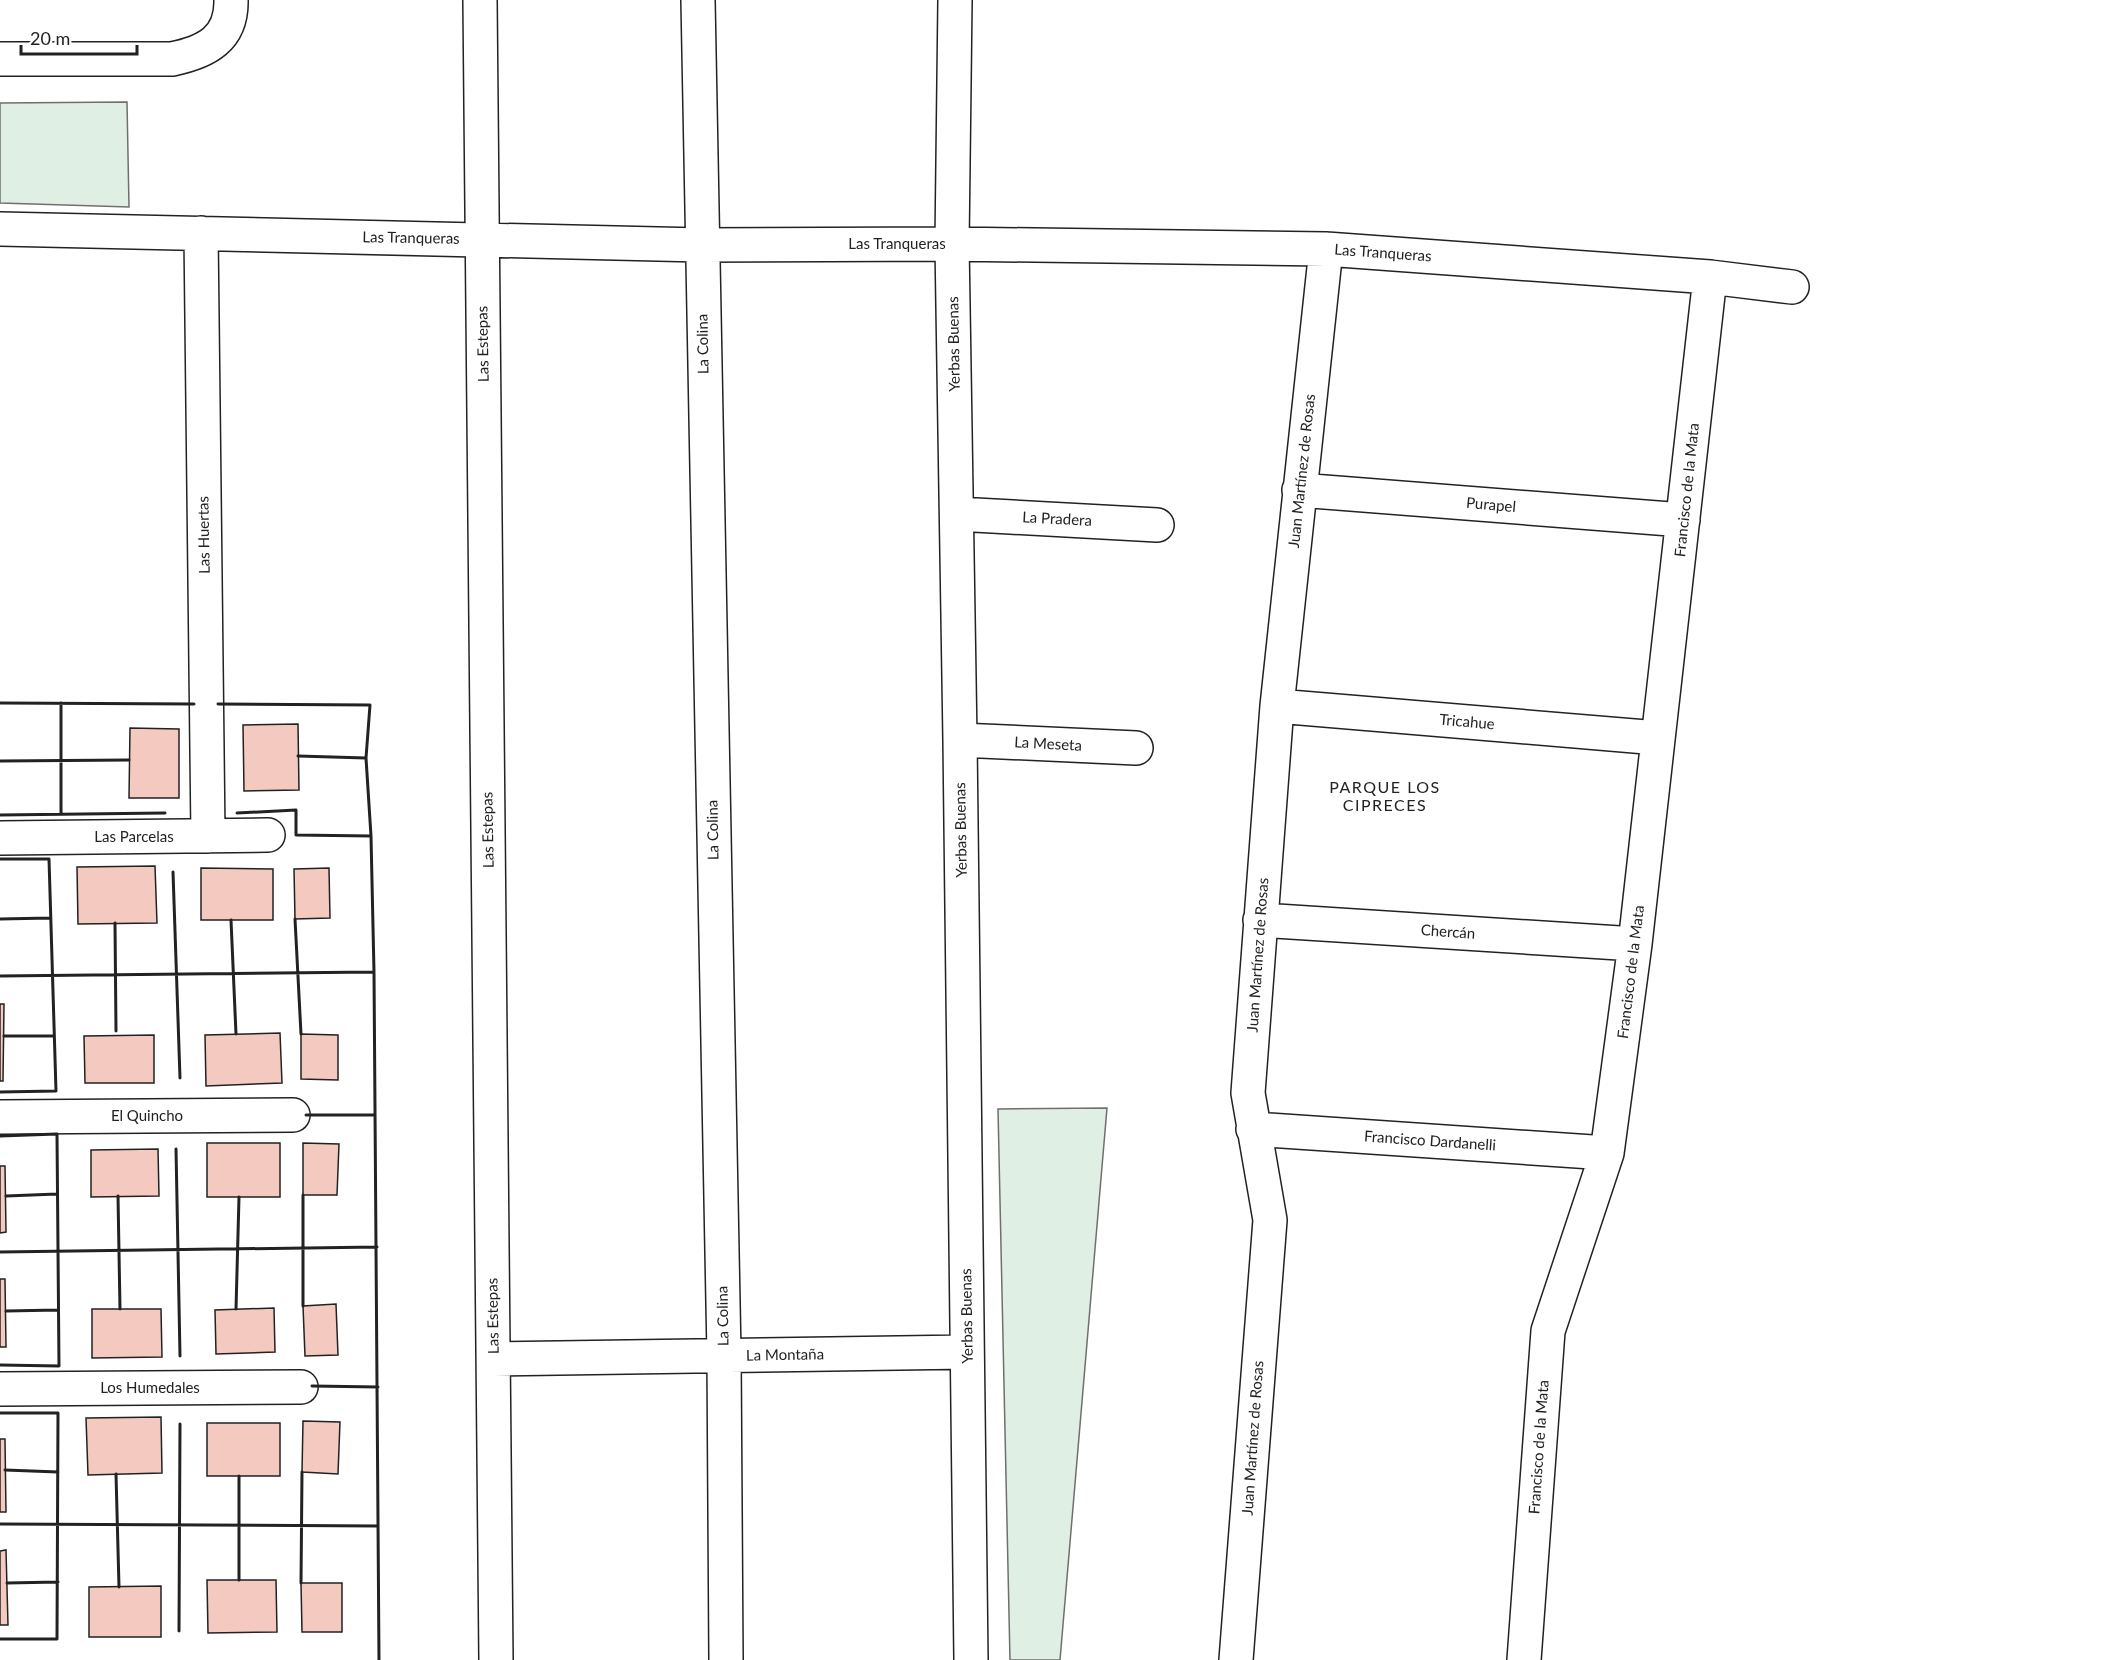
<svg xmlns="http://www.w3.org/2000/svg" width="2126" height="1660" font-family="Lato,sans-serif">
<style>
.green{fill:#e0efe3;stroke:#6f6f6f;stroke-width:1.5}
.building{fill:#f3c9c0;stroke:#222;stroke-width:1.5}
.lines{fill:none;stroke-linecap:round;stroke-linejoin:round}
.street-casing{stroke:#222;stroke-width:36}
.street{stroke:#fff;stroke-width:33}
.wall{stroke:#222;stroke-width:3}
.labels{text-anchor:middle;stroke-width:4.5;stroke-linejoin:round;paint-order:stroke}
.street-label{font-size:15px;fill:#222;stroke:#fff}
.neighbourhood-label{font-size:16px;letter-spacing:1.5px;fill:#222;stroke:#fff}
</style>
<rect width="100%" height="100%" fill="#fff"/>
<path class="green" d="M127 102 129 207 0 203V103Z
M1107 1108 1060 1660H1010L998 1109Z"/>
<path class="building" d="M298 724 299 790 244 791 243 725Z
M130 728 179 729V798H129Z
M155 866 157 923 78 924 77 867Z
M201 868 273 869V920H201Z
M329 868 330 918 295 919 294 869Z
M0 1004H4L3 1081H0Z
M280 1033 282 1083 206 1086 205 1035Z
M301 1034 338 1035V1080L301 1079Z
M154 1035V1083H85L84 1036Z
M207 1143H280V1197H207Z
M303 1143 339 1144 337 1195H303Z
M158 1149 159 1196 91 1197V1150Z
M0 1166H5L6 1232 0 1233Z
M0 1279H5L6 1347H0Z
M336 1304 338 1355 305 1356 303 1306Z
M274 1308 275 1352 216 1354 215 1310Z
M92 1309H161L162 1357 92 1358Z
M161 1417 162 1473 88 1475 86 1418Z
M303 1421 340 1422 338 1474 302 1472Z
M207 1423H280V1476H207Z
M0 1439H5L6 1512H0Z
M6 1550 8 1625H0V1551Z
M207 1580H276L277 1632 208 1633Z
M301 1583H342V1632H302Z
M161 1586V1637H89V1587Z"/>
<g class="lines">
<g class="street-casing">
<path id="street" d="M480 0 496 1660
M698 0 724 1355 726 1660
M955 0 952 244 960 740 971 1660
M0 59H172C206 52 232 39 231 0
M0 229 701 245 952 244 1326 249 1710 277 1792 287
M201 233 208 836
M1299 490 1683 520
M957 514 1157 525
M1277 706 1658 738
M960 740 1136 748
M0 838 268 835
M1260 920 1635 944
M0 1117 293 1115
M1253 1129 1607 1153
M494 1359 967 1352
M0 1389 301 1387
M1236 1660 1270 1220 1248 1093 1277 706 1326 249
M1524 1660 1548 1331 1607 1153 1635 944 1710 277"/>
</g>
<use href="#street" class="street"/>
<path class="wall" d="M0 703 194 704
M218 704 370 705 366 758 371 836 374 972 379 1660
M298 756 366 758
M0 761 129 760
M237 813 296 810V835L371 836
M61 814V703
M0 815 165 813
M0 859H49L56 1091 0 1092
M173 872 180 1078
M0 919 50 918
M295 919 301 1034
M231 920 236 1034
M115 923 116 1031
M0 976 374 972
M4 1036H54
M306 1115H375
M0 1136 57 1134 59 1366 0 1365
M176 1149 180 1356
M6 1196 57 1194
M118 1196 120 1309
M0 1252 377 1247
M303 1306V1195
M236 1309 239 1197
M6 1311 58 1310
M312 1386 378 1387
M0 1413H58L57 1639H0
M5 1470 58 1472
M116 1474 119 1587
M239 1476V1580
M0 1524 378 1526
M7 1583 58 1582
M301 1583 302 1472
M179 1631 180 1424"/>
</g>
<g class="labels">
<g class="street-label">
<text transform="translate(411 238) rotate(1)" y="5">Las Tranqueras</text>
<text x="897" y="249">Las Tranqueras</text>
<text transform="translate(1383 253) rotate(4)" y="5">Las Tranqueras</text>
<text transform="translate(483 344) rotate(-91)" y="5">Las Estepas</text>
<text transform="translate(703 344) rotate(-91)" y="5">La Colina</text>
<text transform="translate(954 344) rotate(-91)" y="5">Yerbas Buenas</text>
<text transform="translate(1302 471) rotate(-84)" y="5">Juan Martínez de Rosas</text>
<text transform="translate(1687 490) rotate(-84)" y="5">Francisco de la Mata</text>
<text transform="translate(1491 505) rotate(5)" y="5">Purapel</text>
<text transform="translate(1057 519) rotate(3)" y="5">La Pradera</text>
<text transform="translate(204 535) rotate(-91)" y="5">Las Huertas</text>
<text transform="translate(1467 722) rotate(5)" y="5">Tricahue</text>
<text transform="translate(1048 744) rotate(3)" y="5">La Meseta</text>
<text transform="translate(488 830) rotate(-91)" y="5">Las Estepas</text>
<text transform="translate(713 830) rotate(-91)" y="5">La Colina</text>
<text transform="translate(961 830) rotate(-91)" y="5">Yerbas Buenas</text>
<text x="134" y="842">Las Parcelas</text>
<text transform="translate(1448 932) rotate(4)" y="5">Chercán</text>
<text transform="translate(1258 955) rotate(-86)" y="5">Juan Martínez de Rosas</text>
<text transform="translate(1631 972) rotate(-83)" y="5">Francisco de la Mata</text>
<text x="147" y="1121">El Quincho</text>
<text transform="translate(1430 1141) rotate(4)" y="5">Francisco Dardanelli</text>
<text transform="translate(493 1316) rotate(-91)" y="5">Las Estepas</text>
<text transform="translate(723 1316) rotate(-91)" y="5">La Colina</text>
<text transform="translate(967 1316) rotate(-91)" y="5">Yerbas Buenas</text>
<text transform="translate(785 1355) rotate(-1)" y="5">La Montaña</text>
<text x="150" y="1393">Los Humedales</text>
<text transform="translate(1253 1438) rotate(-86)" y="5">Juan Martínez de Rosas</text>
<text transform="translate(1539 1447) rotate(-86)" y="5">Francisco de la Mata</text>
</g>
<g class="neighbourhood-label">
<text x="1385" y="793">PARQUE LOS<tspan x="1385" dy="18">CIPRECES</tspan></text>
</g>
</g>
<path d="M21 45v9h116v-9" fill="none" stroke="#222222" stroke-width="3"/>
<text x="30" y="45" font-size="18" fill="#222222" stroke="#ffffff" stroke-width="4.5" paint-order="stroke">20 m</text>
</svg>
